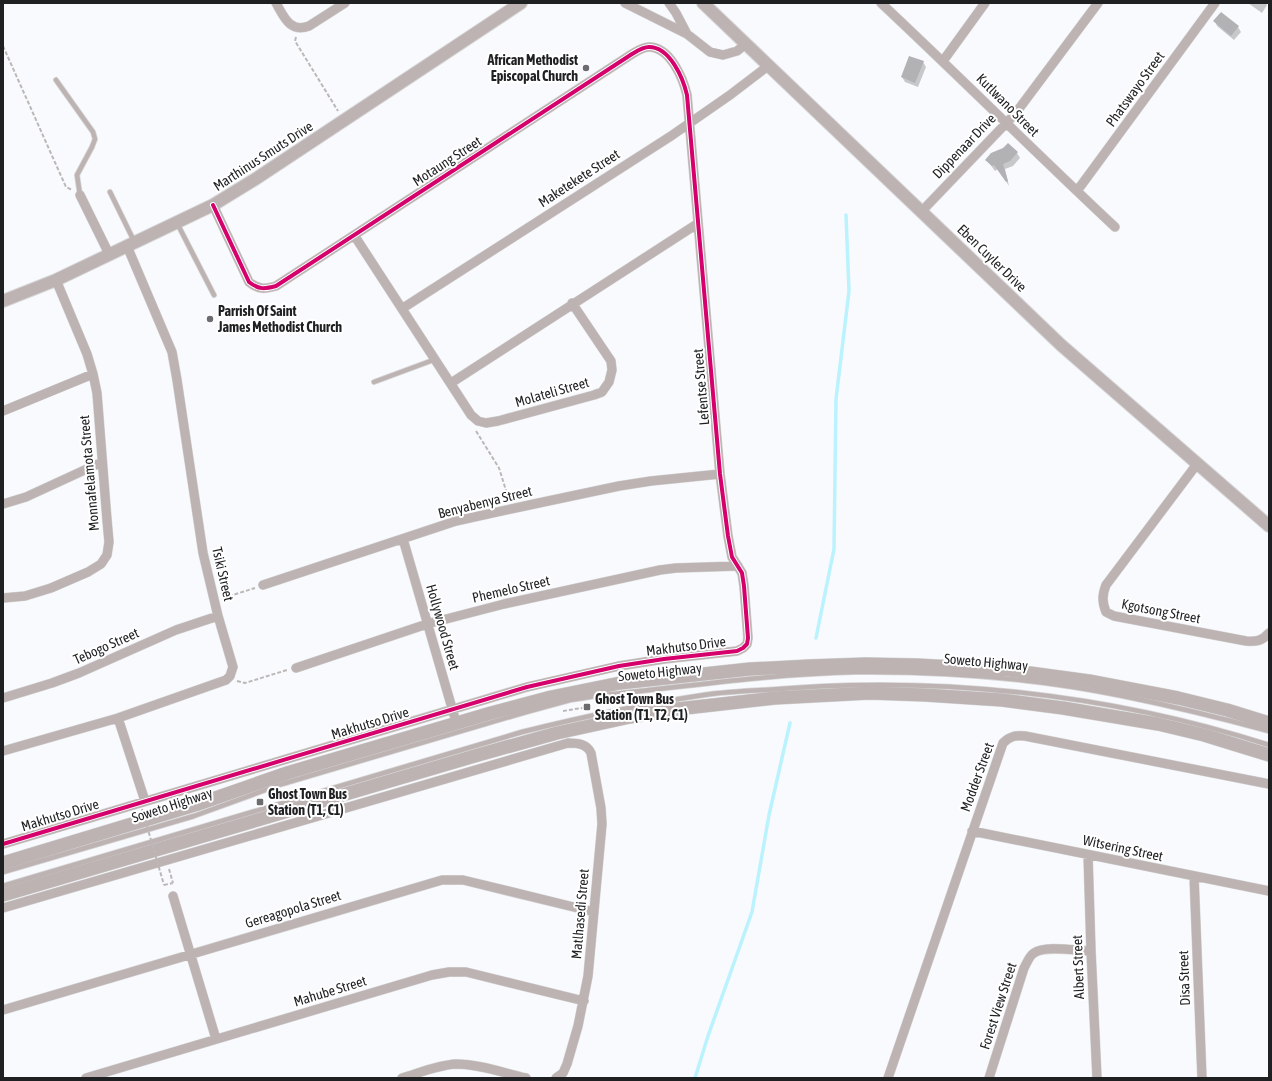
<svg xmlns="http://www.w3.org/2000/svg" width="1272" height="1081" font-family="'Asap Condensed',sans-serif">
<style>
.shadow{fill:#0003}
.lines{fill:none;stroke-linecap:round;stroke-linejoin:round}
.stream{stroke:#baf2fd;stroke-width:3.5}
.building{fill:#b2b2b5}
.service-casing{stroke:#d7d7d9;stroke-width:6}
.minor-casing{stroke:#d7d7d9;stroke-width:10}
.tertiary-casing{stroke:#d7d7d9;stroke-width:14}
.secondary-casing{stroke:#d7d7d9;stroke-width:14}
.path{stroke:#bcb8b7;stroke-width:2;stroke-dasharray:4 2;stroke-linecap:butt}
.service{stroke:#bdb3b2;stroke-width:4.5}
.minor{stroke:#bdb3b2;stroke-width:9}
.tertiary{stroke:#bdb3b2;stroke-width:12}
.secondary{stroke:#bcb3b2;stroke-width:13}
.path-bridge{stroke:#bcb8b7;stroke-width:2;stroke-dasharray:4 2;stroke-linecap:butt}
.cycleway-casing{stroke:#fff;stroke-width:6}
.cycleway{stroke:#d6006c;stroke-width:4}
.poi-dot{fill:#6b6c6f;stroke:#fff;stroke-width:1.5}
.labels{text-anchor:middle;stroke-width:4;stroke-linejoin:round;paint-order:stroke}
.poi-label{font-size:14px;font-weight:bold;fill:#1f2022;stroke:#fff;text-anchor:start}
.street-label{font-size:14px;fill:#1f2022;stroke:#fff}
</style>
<rect width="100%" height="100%" fill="#f9fafd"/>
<path class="shadow" d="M1248 3H1266L1267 5 1262 13Z
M1221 13 1238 27 1241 32 1234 40 1217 26 1215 21Z
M923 62 926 67 918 87 905 82 902 77Z
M1017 153 1020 158 1013 166 1005 169 1009 186 998 169 995 171 987 160Z"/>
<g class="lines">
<path class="stream" d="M816 638 834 549 836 399 849 291 846 215
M695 1078 708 1036 752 912 769 815 790 723"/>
</g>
<path class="building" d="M1221 12 1239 26 1231 36 1213 21Z
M909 56 924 61 915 83 901 77Z
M1008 143 1018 152 1010 161 1003 164 1008 181 1006 182 994 165 992 166 985 160 991 153 1003 148Z"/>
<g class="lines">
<g class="service-casing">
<path id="service" d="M56 80 93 132 95 139 92 147 77 175 80 195
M110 192 134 241
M177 223 214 295
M374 382 436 359
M3 872 194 816 282 784 526 712 570 700 596 696C682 687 768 674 855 672 944 671 1035 678 1123 696 1172 706 1221 718 1269 731
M3 886 522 732C582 717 643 704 704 695 724 692 745 691 765 690 934 675 1107 693 1269 745"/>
</g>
<g class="minor-casing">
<path id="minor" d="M276 3C284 17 290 33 309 26L345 3
M625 3 687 34 710 52 723 55 737 51 746 44
M669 3 676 13 687 34
M881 3C960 77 1036 153 1115 227
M943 61 985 3
M1077 191 1215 3
M80 195 109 254
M921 212 1015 114 1098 3
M354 235 471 415 478 421 486 423 498 421 594 395 602 392 609 382 612 370 611 361 572 303
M403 308 671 136 730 95 768 66
M451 383 697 224
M3 411 93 374
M1197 464 1106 585C1102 595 1102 602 1106 612L1114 616 1246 641C1256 642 1262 641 1269 633
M3 504 26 497 102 462
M403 539 454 715
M263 585 456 521 534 504 619 486 651 481 720 474
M3 598 25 596 51 588 88 572 101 564 107 555 109 542 107 520 97 393 93 374 87 354 56 280
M296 668 427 624 504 604 660 570 676 568 738 566
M3 698 52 683 79 673 176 630 218 616
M118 718 145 801
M3 751 118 718 226 680 230 676 233 667 218 616 203 553 177 380 172 352 127 246
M972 831 1269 891
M3 844 527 687 619 666 664 659 737 651 743 648 747 644 748 638 744 586 742 573 732 557 728 536 720 474 687 95C683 78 670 47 649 47 643 47 637 51 632 54L276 286C265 289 259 290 249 282L213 205
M1088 855 1091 951 1097 1078
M1194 876 1202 1078
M173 896 216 1039
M3 908 568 743C578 743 587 744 591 753L601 808 602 824 588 976 578 1026 567 1064 563 1073 556 1078
M3 1010 442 880H463L594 912
M86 1078 432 975 449 972H466L584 1001
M402 1078C419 1073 438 1065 456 1064 479 1064 504 1073 526 1078
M888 1078 1003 743C1010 736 1016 735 1025 736L1269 784
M989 1078 1024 968C1027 963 1029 956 1034 953 1045 945 1077 951 1091 951"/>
</g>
<g class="tertiary-casing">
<path id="tertiary" d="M703 3 1061 345 1269 526
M3 301 56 280 213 205 257 178 521 3"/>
</g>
<g class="secondary-casing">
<path id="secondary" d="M3 863 198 804 287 773 491 713 551 697 620 683 750 669 809 666 865 664 917 665 1009 670 1089 681 1178 698 1227 710 1269 723
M3 895 478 755 557 733 630 717 677 709 775 698 870 693 925 695 1002 700 1063 708 1158 724 1204 735 1269 755"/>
</g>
<path class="path" d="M296 37 295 41 338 111
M3 46 66 187 72 190
M476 431 499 468 509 500
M223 598 255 588
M237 681 245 683 287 670
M563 711 588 707
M169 869 173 883
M164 885 173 883"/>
<use href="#service" class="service"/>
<use href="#minor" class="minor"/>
<use href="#tertiary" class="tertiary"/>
<use href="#secondary" class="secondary"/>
<path class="path-bridge" d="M142 809 164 885"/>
<g class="cycleway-casing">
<path id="cycleway" d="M3 844 527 687 619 666 664 659 737 651 743 648 747 644 748 638 744 586 742 573 732 557 728 536 720 474 687 95C683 78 670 47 649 47 643 47 637 51 632 54L276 286C265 289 259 290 249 282L213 205"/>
</g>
<use href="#cycleway" class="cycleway"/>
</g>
<g class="poi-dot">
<circle cx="586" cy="68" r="4"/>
<circle cx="210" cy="319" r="4"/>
<rect x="583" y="703" width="8" height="8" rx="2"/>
<rect x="256" y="798" width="8" height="8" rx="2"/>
</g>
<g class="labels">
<g class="poi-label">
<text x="578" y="65" text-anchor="end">African Methodist<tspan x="578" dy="16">Episcopal Church</tspan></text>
<text x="218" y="316">Parrish Of Saint<tspan x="218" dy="16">James Methodist Church</tspan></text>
<text x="595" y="704">Ghost Town Bus<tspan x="595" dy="16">Station (T1, T2, C1)</tspan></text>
<text x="268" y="799">Ghost Town Bus<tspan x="268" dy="16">Station (T1, C1)</tspan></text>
</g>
<g class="street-label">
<text transform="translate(1135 89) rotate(-54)" y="5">Phatswayo Street</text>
<text transform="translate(1008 105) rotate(45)" y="5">Kutlwano Street</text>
<text transform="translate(964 146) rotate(-46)" y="5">Dippenaar Drive</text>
<text transform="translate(263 156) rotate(-33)" y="5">Marthinus Smuts Drive</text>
<text transform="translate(447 161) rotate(-33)" y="5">Motaung Street</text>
<text transform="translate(579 178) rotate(-33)" y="5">Maketekete Street</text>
<text transform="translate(992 258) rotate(44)" y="5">Eben Cuyler Drive</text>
<text transform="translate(701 387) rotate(-95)" y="5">Lefentse Street</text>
<text transform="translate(552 392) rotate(-16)" y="5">Molateli Street</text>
<text transform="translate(89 473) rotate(-95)" y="5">Monnafelamota Street</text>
<text transform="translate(485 502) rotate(-14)" y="5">Benyabenya Street</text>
<text transform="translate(223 574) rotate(77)" y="5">Tsiki Street</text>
<text transform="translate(511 589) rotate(-13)" y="5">Phemelo Street</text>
<text transform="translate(1161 611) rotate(11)" y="5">Kgotsong Street</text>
<text transform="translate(443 627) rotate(74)" y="5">Hollywood Street</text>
<text transform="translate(106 646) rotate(-24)" y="5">Tebogo Street</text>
<text transform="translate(686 646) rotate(-7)" y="5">Makhutso Drive</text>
<text transform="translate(986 662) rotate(5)" y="5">Soweto Highway</text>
<text transform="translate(660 672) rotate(-6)" y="5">Soweto Highway</text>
<text transform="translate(370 723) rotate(-17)" y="5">Makhutso Drive</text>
<text transform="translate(977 777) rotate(-70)" y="5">Modder Street</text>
<text transform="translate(172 805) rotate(-18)" y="5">Soweto Highway</text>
<text transform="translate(60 815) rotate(-17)" y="5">Makhutso Drive</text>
<text transform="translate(1123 848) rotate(12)" y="5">Witsering Street</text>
<text transform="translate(293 909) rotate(-17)" y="5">Gereagopola Street</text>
<text transform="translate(580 914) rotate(-85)" y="5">Matlhasedi Street</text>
<text transform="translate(1078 967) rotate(-92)" y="5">Albert Street</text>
<text transform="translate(1184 978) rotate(-92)" y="5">Disa Street</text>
<text transform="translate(330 991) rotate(-17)" y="5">Mahube Street</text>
<text transform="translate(998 1006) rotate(-72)" y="5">Forest View Street</text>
</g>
</g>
<rect width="1272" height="1081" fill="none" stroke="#1f2022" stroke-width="8"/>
</svg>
